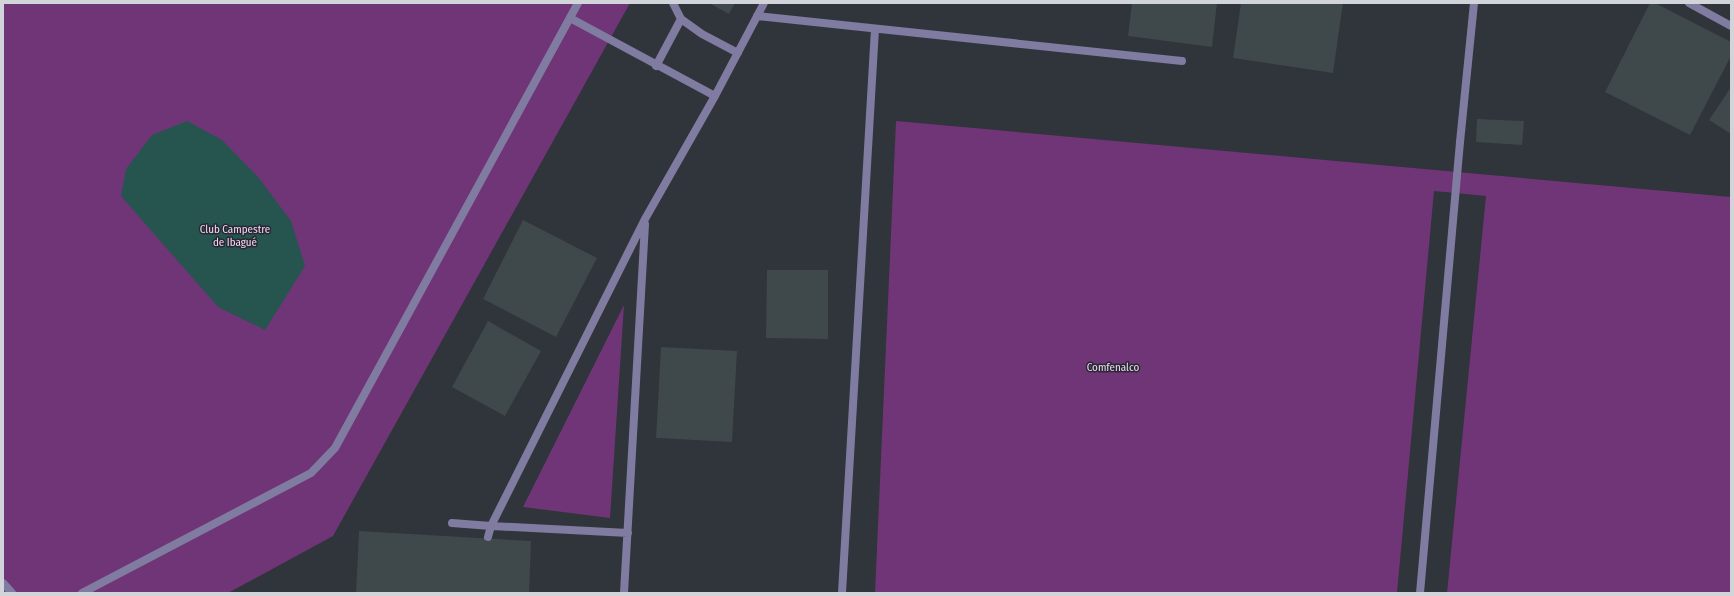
<svg xmlns="http://www.w3.org/2000/svg" width="1734" height="596" font-family="'Fira Sans Condensed',sans-serif">
<style>
.green{fill:#703576}
.water{fill:#26544f}
.building{fill:#3f484b}
.lines{fill:none;stroke-linecap:round;stroke-linejoin:round}
.lane{stroke:#807ba1;stroke-width:8}
.street{stroke:#807ba1;stroke-width:8}
.labels{text-anchor:middle;stroke-width:3;stroke-linejoin:round;paint-order:stroke}
.park-label{font-size:11px;fill:#f6d3f8;stroke:#262a31}
</style>
<rect width="100%" height="100%" fill="#30343b"/>
<path class="green" d="M3 3H630L333 536 228 593H3Z
M896 121 1731 197V593H1447L1486 196 1434 191 1397 593H875Z
M624 305 610 518 523 507Z"/>
<path class="water" d="M187 121 222 140 258 177 291 221 305 266 265 330 218 307 121 196 126 169 152 135Z"/>
<path class="building" d="M709 3H735L729 14Z
M1132 3H1217L1212 47 1128 36Z
M1241 3H1343L1333 73 1233 58Z
M1650 3H1655L1731 42V56L1690 135 1605 92Z
M1731 87V134L1709 120Z
M1477 119 1524 121 1522 145 1476 142Z
M523 220 597 258 556 337 483 299Z
M767 270H828V339L766 338Z
M488 321 541 351 505 416 452 387Z
M661 347 737 351 732 442 656 438Z
M359 531 531 541 529 593H356Z"/>
<g class="lines">
<path class="lane" d="M673 3 681 19 702 34 738 53
M1689 3 1731 26
M757 16 1182 61
M570 18 715 96
M656 66 681 19
M1460 142 1474 3
M452 523 491 526 488 537
M628 533 491 526 645 219 715 96 764 3
M3 583 12 593
M624 593 645 224
M842 593 875 29"/>
<path class="street" d="M82 593 311 473 335 448 578 3
M1420 593 1460 142"/>
</g>
<g class="labels">
<g class="park-label">
<text x="235" y="233">Club Campestre<tspan x="235" dy="13">de Ibagué</tspan></text>
<text x="1113" y="371">Comfenalco</text>
</g>
</g>
<rect width="1734" height="596" fill="none" stroke="#d1d4d8" stroke-width="8"/>
</svg>
